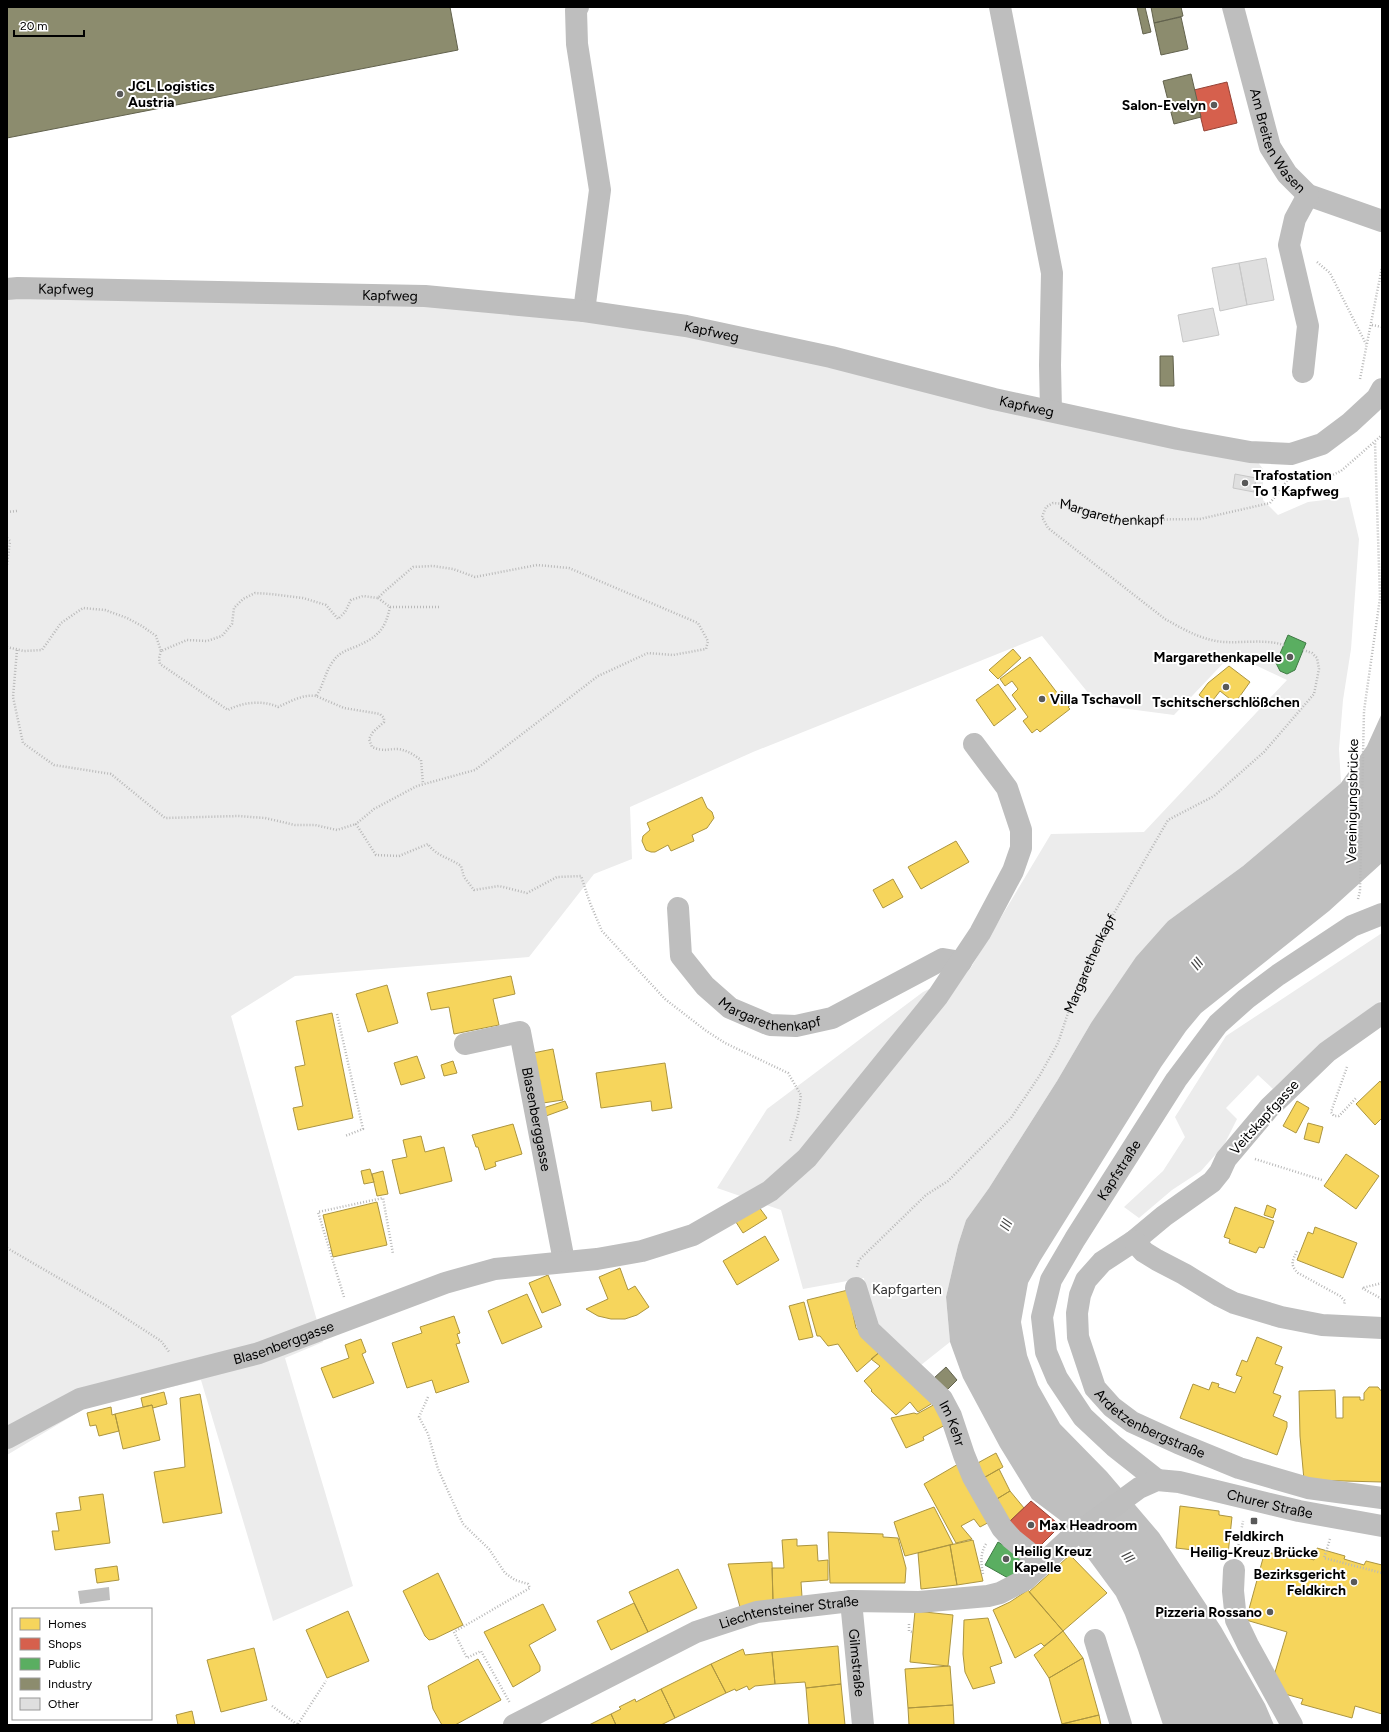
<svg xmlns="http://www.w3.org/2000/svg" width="1389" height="1732" font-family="Figtree,sans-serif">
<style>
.green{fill:#ececec}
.water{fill:#bfbfbf}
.homes{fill:#f6d55c;stroke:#ac9540}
.shops{fill:#d6604d;stroke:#964336}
.public{fill:#5aae61;stroke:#3f7a44}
.industry{fill:#8c8c6e;stroke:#62624d}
.building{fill:#dfdfdf;stroke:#c7c7c7}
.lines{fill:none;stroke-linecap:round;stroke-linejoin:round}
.path{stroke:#b9b9b9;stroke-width:2.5;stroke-dasharray:1 2;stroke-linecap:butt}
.minor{stroke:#bebebe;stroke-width:22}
.poi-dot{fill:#595959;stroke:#fff;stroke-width:1.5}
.labels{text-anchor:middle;stroke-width:4;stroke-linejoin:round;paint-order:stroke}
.poi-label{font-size:14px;font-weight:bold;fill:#000;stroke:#fff;text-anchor:start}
.street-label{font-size:14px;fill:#000;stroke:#fff}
.park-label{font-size:14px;fill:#333;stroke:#fff}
.water-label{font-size:15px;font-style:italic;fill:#444;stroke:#fff}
</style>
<rect width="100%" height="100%" fill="#fff"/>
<path class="green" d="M7 289 584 311 1250 452 1263 469V500L1278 515 1308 502 1349 497 1359 539 1351 649 1343 700 1339 749 1341 783 1243 866 1168 921 1091 1023 1057 1081 989 1188 966 1220 958 1245 946 1297 950 1342 921 1365 880 1329 866 1294 864 1278 803 1289 781 1210 717 1188 767 1109 923 992 970 969 1051 834 1144 832 1287 680 1232 654 1174 715 1098 705 1042 636 753 752 630 807 632 859 594 874 529 957 295 976 231 1016 323 1342 285 1358 353 1586 273 1621 201 1380 87 1407 7 1455V1486Z
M1382 933V1000L1320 1044 1273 1089 1258 1075 1226 1108 1237 1119 1224 1145 1201 1171 1172 1190 1139 1218 1124 1207 1163 1171 1185 1137 1175 1117 1226 1036Z"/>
<path class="water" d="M1382 713V863L1329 911 1201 1013 1186 1031 1161 1067 1040 1261 1028 1283 1021 1322 1027 1355 1038 1385 1060 1424 1107 1472 1159 1533 1221 1627 1265 1704 1274 1725H1163L1138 1650 1125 1615 1116 1596 1060 1520 1032 1499 1000 1447 963 1378 950 1342 946 1297 958 1245 966 1220 989 1188 1057 1081 1091 1023 1136 957 1168 921 1243 866 1341 783 1367 746Z
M109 1587 110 1600 80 1604 78 1591Z"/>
<path class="homes" d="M1013 649 1021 658 998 679 989 670Z
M1030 657 1058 694 1062 691 1072 704 1068 707 1070 709 1040 732 1037 729 1032 733 1023 721 1028 717 1012 695 1018 689 1012 681 1005 686 1000 679Z
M1229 666 1250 682 1235 703 1220 691 1210 704 1199 695 1208 683Z
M998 684 1016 709 994 726 976 700Z
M702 797 707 808 712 812 714 818 707 828 692 835 694 841 671 851 668 845 655 852H651L646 850 642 841 643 836 650 830 647 823Z
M956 841 969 862 921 889 908 867Z
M893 879 903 897 883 908 873 890Z
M511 976 515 994 493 999 499 1025 454 1034 449 1007 431 1010 427 993Z
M387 985 398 1023 368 1032 356 994Z
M332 1013 353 1118 298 1130 293 1108 303 1106 295 1067 305 1065 296 1021Z
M553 1049 563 1100 543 1103 533 1053Z
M417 1056 425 1078 401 1085 394 1063Z
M453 1061 457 1073 444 1076 441 1065Z
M665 1063 672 1108 652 1111 651 1101 601 1108 596 1073Z
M1380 1081 1382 1084V1118L1375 1125 1356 1104Z
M565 1101 568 1108 546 1116 543 1108Z
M1297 1101 1309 1108 1296 1133 1283 1126Z
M1308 1123 1323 1127 1319 1143 1304 1139Z
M513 1124 522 1154 495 1162 496 1166 485 1170 478 1147H476L472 1135Z
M421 1136 425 1152 444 1147 452 1181 400 1194 392 1160 407 1157 403 1140Z
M1346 1154 1379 1176 1356 1209 1324 1186Z
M370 1169 374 1182 364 1184 361 1171Z
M383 1171 388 1194 377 1196 372 1174Z
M377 1202 387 1245 333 1257 323 1215Z
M756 1203 767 1218 743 1233 734 1219Z
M1267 1205 1276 1209 1273 1218 1264 1215Z
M1235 1207 1274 1221 1264 1248 1259 1247 1256 1253 1229 1243 1230 1239 1224 1237Z
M1315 1227 1357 1243 1343 1278 1297 1260 1308 1232 1313 1234Z
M765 1236 779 1260 737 1285 723 1261Z
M620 1268 628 1290 635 1286 649 1307 637 1315 625 1319H611L598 1316 586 1309 608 1299 599 1277Z
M548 1275 561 1305 542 1313 529 1283Z
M848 1290 856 1328 881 1351 857 1372 838 1344 828 1346 820 1336H817L807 1300Z
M527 1294 542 1327 502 1344 488 1311Z
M804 1302 813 1337 799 1340 789 1306Z
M454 1316 460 1333 457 1334 460 1343 456 1344 469 1382 436 1393 432 1380 407 1388 392 1343 422 1333 420 1327Z
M1257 1337 1282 1347 1275 1364 1283 1367 1273 1393 1281 1396 1273 1416 1287 1422V1427L1277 1455 1180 1418 1193 1384 1209 1390 1212 1382 1219 1384 1218 1387 1235 1393 1242 1377 1236 1375 1242 1360 1247 1362Z
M361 1339 366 1352 362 1354 374 1383 333 1398 321 1368 349 1358 345 1345Z
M882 1350 936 1401 918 1412 910 1402 896 1415 871 1391 872 1390 864 1381 880 1366 871 1359Z
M1369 1387H1378L1382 1392V1482L1304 1480 1300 1436 1299 1391 1335 1390 1336 1418H1343V1397H1360V1400H1364V1393Z
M164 1392 167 1404 153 1408 152 1405 143 1407 141 1398Z
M200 1394 222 1513 163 1523 154 1472 185 1467 180 1398Z
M937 1403 949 1423 923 1437 924 1440 906 1448 891 1418 914 1413 917 1414Z
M152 1405 160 1440 123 1449 115 1414Z
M111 1407 112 1415 115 1414 119 1431 99 1436 96 1425 90 1426 87 1413Z
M996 1453 1003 1467 980 1480 974 1465Z
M960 1463 995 1519 980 1527 974 1519 961 1526 972 1539 956 1543 924 1484Z
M999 1469 1010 1491 992 1502 980 1480Z
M1010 1491 1024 1508 1010 1521 995 1500Z
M103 1494 110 1543 55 1550 52 1531H59L56 1513 81 1510 79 1497Z
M1180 1506 1219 1511V1515L1232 1517 1228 1554 1176 1548Z
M934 1507 953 1544 905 1556 894 1522Z
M828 1532 883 1534V1537L898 1538 906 1568 905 1583H830Z
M797 1539V1546L817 1545 818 1561 828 1560V1580L801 1582 802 1597 773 1601 772 1568H784L782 1540Z
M973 1540 983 1581 957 1585 950 1545Z
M950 1545 957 1585 921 1589 918 1553Z
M1317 1548 1345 1556 1344 1559 1364 1565 1366 1561 1382 1565V1714L1355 1706 1352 1718 1301 1704 1303 1699 1281 1693 1273 1679 1287 1632 1246 1620 1265 1551 1289 1558 1290 1553 1314 1560Z
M1070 1555 1107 1593 1063 1631 1029 1592Z
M772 1562 773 1601 740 1607 728 1564Z
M117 1566 119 1580 97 1583 95 1569Z
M678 1569 697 1608 648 1632 629 1592Z
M438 1573 463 1625 434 1639 429 1640 425 1636 403 1591Z
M1028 1590 1063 1631 1044 1646 1041 1643 1015 1658 993 1610 1010 1602Z
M634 1603 648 1632 611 1650 597 1621Z
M543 1604 556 1630 529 1645 540 1666V1671L513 1687 484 1632Z
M348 1611 369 1661 327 1678 306 1630Z
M915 1611 953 1615 948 1666 910 1662Z
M988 1618 1002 1663 990 1667 995 1683 973 1689 965 1672 963 1654 964 1620Z
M1063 1631 1083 1658 1049 1678 1034 1655Z
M838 1646 841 1684 806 1688 805 1682 775 1684 772 1652Z
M254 1648 267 1700 221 1712 207 1660Z
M743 1649 745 1655 772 1652 775 1684 755 1686 749 1690 747 1686 736 1691 735 1689 726 1693 711 1664Z
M1083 1658 1099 1715 1062 1724 1049 1678Z
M478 1659 501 1700 455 1725H442L433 1709 428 1686Z
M711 1664 726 1693 675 1718 661 1689Z
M950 1666 953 1705 908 1708 905 1669Z
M841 1684 845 1725H809L806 1688Z
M661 1689 675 1718 661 1725H616L611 1714 621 1709 619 1707 635 1699 636 1702Z
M953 1705 954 1725H909L908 1708Z
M192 1711 195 1725H178L176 1715Z
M611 1714 616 1725H589Z
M1099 1715 1101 1725 1062 1724Z"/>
<path class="shops" d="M1227 82 1237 123 1204 131 1194 90Z
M1031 1501 1056 1522 1051 1527 1055 1531 1037 1549 1007 1524Z"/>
<path class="public" d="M1288 635 1306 643 1295 670 1287 674 1280 671 1276 663Z
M998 1542 1020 1554 1027 1565 1022 1575 1008 1578 985 1565Z"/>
<path class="industry" d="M7 7H450L458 50 7 138Z
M1137 7H1145L1151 32 1143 34Z
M1151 7H1181L1183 16 1154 23Z
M1181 17 1188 49 1161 55 1154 23Z
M1191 74 1201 117 1174 124 1163 81Z
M1160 356H1173L1174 386H1160Z
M946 1367 957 1380 946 1391 934 1378Z"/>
<path class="building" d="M1266 258 1274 300 1247 305 1239 263Z
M1239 263 1247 305 1220 311 1212 268Z
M1213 308 1219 335 1183 342 1178 315Z
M1235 474 1256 478 1254 492 1233 488Z"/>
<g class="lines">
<g class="path">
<path d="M1317 262 1330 273 1366 344"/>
<path d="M1372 325 1382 327"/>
<path d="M1360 379 1382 267"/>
<path d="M1304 475 1326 478 1341 471 1382 435"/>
<path d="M7 512 17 511"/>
<path d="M7 538 10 541 7 565"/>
<path d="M378 598 390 607H440"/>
<path d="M390 607C385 630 378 637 355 647 347 650 339 653 334 660 325 671 324 685 316 696L344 708 380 714 384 718V722L373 732 369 739 372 747C385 752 386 749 398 749 407 750 414 755 421 760L423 784"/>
<path id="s1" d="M1284 645C1265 639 1244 643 1225 642 1203 641 1183 629 1165 619L1048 528 1042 517 1046 507 1053 503 1066 504 1086 511 1119 520 1200 519 1270 503 1290 477"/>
<path d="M7 647 24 651 42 650 61 623 83 608 105 610 127 618 142 626 156 636 161 651 187 640 207 641 222 636 232 624 234 608 243 599 255 593 271 594 303 598 326 605 338 619 345 612 351 600 363 596 378 598 384 592 413 567 433 566 453 569 475 577 537 565 569 568 698 623 708 641 706 649 673 655 648 653 598 676 475 770 417 786 374 809 356 824 376 855 399 856 428 844C436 856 450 858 461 866L464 877 474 890 499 886 527 893 557 877 581 876 590 903 602 931 665 999 705 1030 725 1043 788 1073 801 1095 798 1115 790 1141"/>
<path d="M17 650 13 697 23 743 54 765 111 774 165 818 238 816 265 818 295 825H315L337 830 356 824"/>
<path d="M161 651 159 658 160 664 228 710C242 702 264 700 278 707 290 702 302 694 316 696"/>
<path d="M1358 899 1360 891 1364 711 1380 598 1375 443"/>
<path d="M337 1014 363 1129 345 1136"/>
<path d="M1347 1067 1331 1112 1334 1116H1339L1357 1097"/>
<path d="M1255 1159 1322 1180"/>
<path d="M7 1248 107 1306 161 1341 170 1353"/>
<path d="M1297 1251C1292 1261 1290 1265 1298 1273L1340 1296 1345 1301 1344 1305"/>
<path id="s2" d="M857 1267 859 1260 926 1195 948 1181 1011 1118 1040 1075 1058 1043 1069 1010 1099 939 1168 820 1214 796 1264 752 1314 694 1319 669 1317 658 1312 653 1303 650"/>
<path d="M1382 1283 1362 1288 1382 1299"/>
<path d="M344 1297 318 1212 383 1198 393 1254"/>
<path d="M428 1397 419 1417 428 1434 438 1469 463 1524 489 1549 505 1573 515 1580 528 1584 530 1588 454 1632 467 1658 481 1651 510 1703"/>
<path d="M1330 1539 1324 1558 1382 1573"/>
<path d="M1238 1548 1243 1521"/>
<path d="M983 1574C981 1564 980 1553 986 1544"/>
<path d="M909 1624V1631L912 1632"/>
<path d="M272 1706 298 1725"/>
<path d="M298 1724 326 1681"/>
</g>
<g class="minor">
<path d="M578 7 576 10 577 44 600 190 584 311"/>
<path d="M1000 7 1052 273 1050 365 1051 411"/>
<path id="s3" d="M1233 7 1270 147 1287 174 1308 195 1382 221"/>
<path id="s4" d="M7 289 18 288 425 296 584 311 686 326 831 357 994 399 1178 439 1250 452 1291 454 1322 444 1350 423 1377 398 1382 389"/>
<path d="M1303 372 1308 326 1289 245 1295 219 1308 195"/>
<path id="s5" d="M678 908 681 956 705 986 730 1008 770 1025 796 1026 832 1018 943 959 961 962"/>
<path id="s6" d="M1382 1013 1327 1052 1269 1108 1226 1159 1220 1172 1212 1182 1164 1216 1134 1241 1102 1262 1086 1280 1080 1295 1077 1313 1078 1337 1095 1388 1112 1407 1132 1422 1178 1443 1239 1468 1308 1488 1382 1498"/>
<path id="s7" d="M465 1044 520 1032 564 1261"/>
<path d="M1134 1241 1144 1252 1157 1260 1184 1274 1220 1296 1234 1303 1281 1317 1322 1325 1382 1328"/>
<path id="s8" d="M856 1288 869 1330 942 1399 951 1416 964 1455 973 1477 1002 1528 1012 1539 1043 1564"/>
<path id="s9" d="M7 1438 80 1399 259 1353 445 1283 495 1269 597 1259 642 1251 693 1235 770 1191 807 1158 938 996 980 933 1013 871 1021 848V830L1007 788 974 744"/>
<path id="s10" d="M1157 1480 1114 1446 1083 1417 1057 1378 1046 1352 1042 1317 1051 1280 1075 1239 1176 1080 1218 1024 1246 999 1278 975 1352 926 1382 914"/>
<path d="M1234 1570 1233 1591 1236 1620 1248 1645 1292 1725"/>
<path id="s11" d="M851 1601 863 1725"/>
<path d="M1095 1640 1121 1725"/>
<path id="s12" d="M514 1725 696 1632 757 1612 851 1601 919 1602 988 1596 1000 1593 1025 1580 1068 1540 1139 1488 1157 1480 1179 1482 1299 1511 1382 1526"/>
</g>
</g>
<g class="poi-dot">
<circle cx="120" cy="94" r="4"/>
<circle cx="1214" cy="105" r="4"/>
<circle cx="1245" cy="483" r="4"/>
<circle cx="1290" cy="657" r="4"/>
<circle cx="1226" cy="687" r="4"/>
<circle cx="1042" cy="699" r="4"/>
<rect x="1250" y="1517" width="8" height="8" rx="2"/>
<circle cx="1031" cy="1525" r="4"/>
<circle cx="1006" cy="1559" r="4"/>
<circle cx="1354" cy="1582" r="4"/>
<circle cx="1270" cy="1612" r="4"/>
</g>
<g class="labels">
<g class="poi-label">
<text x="128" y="91">JCL Logistics<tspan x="128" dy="16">Austria</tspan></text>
<text x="1206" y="110" text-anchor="end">Salon-Evelyn</text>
<text x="1253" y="480">Trafostation<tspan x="1253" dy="16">To 1 Kapfweg</tspan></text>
<text x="1282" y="662" text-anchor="end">Margarethenkapelle</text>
<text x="1050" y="704">Villa Tschavoll</text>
<text x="1226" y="707" text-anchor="middle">Tschitscherschlößchen</text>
<text x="1039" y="1530">Max Headroom</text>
<text x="1254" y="1541" text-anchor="middle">Feldkirch<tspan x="1254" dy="16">Heilig-Kreuz Brücke</tspan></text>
<text x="1014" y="1556">Heilig Kreuz<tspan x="1014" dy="16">Kapelle</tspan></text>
<text x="1346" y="1579" text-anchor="end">Bezirksgericht<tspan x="1346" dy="16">Feldkirch</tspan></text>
<text x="1262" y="1617" text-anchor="end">Pizzeria Rossano</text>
</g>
<g class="street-label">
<text dy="5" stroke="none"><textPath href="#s3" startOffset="142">Am Breiten Wasen</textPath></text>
<text dy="5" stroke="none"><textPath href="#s4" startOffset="59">Kapfweg</textPath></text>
<text dy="5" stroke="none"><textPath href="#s4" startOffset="383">Kapfweg</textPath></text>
<text dy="5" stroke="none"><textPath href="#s4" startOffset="707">Kapfweg</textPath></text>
<text dy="5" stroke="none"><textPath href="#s4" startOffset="1031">Kapfweg</textPath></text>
<text dy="5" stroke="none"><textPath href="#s1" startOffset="364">Margarethenkapf</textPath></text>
<text transform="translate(1352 801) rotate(-89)" y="5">Vereinigungsbrücke</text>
<text dy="5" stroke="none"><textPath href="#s2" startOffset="390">Margarethenkapf</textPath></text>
<text dy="5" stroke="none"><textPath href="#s5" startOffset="161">Margarethenkapf</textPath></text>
<text transform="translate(1264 1117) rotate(-48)" y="5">Veitskapfgasse</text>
<text dy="5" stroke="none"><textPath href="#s7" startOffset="145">Blasenberggasse</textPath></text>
<text dy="5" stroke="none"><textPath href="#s10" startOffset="375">Kapfstraße</textPath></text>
<text dy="5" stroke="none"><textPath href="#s9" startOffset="294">Blasenberggasse</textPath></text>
<text dy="5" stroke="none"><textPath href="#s6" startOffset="581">Ardetzenbergstraße</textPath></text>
<text dy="5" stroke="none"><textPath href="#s8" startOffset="171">Im Kehr</textPath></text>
<text dy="5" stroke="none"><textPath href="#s12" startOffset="823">Churer Straße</textPath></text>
<text dy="5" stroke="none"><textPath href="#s12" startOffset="300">Liechtensteiner Straße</textPath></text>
<text dy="5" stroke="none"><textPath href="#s11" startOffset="62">Gilmstraße</textPath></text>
</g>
<g class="park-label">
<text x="907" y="1294">Kapfgarten</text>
</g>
<g class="water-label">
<text transform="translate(1197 964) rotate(-49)" y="5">Ill</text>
<text transform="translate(1006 1225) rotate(-65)" y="5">Ill</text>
<text transform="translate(1128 1557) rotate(55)" y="5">Ill</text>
</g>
</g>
<rect width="1389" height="1732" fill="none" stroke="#000000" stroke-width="16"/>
<rect x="12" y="1608" width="140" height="112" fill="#ffffff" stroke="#999999"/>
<rect x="20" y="1618" width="20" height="12" fill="#f6d55c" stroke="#999999"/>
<text x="48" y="1628" font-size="12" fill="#000000">Homes</text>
<rect x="20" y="1638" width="20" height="12" fill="#d6604d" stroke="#999999"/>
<text x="48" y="1648" font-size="12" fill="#000000">Shops</text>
<rect x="20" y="1658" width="20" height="12" fill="#5aae61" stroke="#999999"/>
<text x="48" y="1668" font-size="12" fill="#000000">Public</text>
<rect x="20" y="1678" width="20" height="12" fill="#8c8c6e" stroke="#999999"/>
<text x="48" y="1688" font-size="12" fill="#000000">Industry</text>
<rect x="20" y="1698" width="20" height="12" fill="#dfdfdf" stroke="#999999"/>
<text x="48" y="1708" font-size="12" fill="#000000">Other</text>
<path d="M14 30v6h70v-6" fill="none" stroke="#000000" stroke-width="2"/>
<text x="20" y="30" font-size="12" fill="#000000" stroke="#ffffff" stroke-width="3" paint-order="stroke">20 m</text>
</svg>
